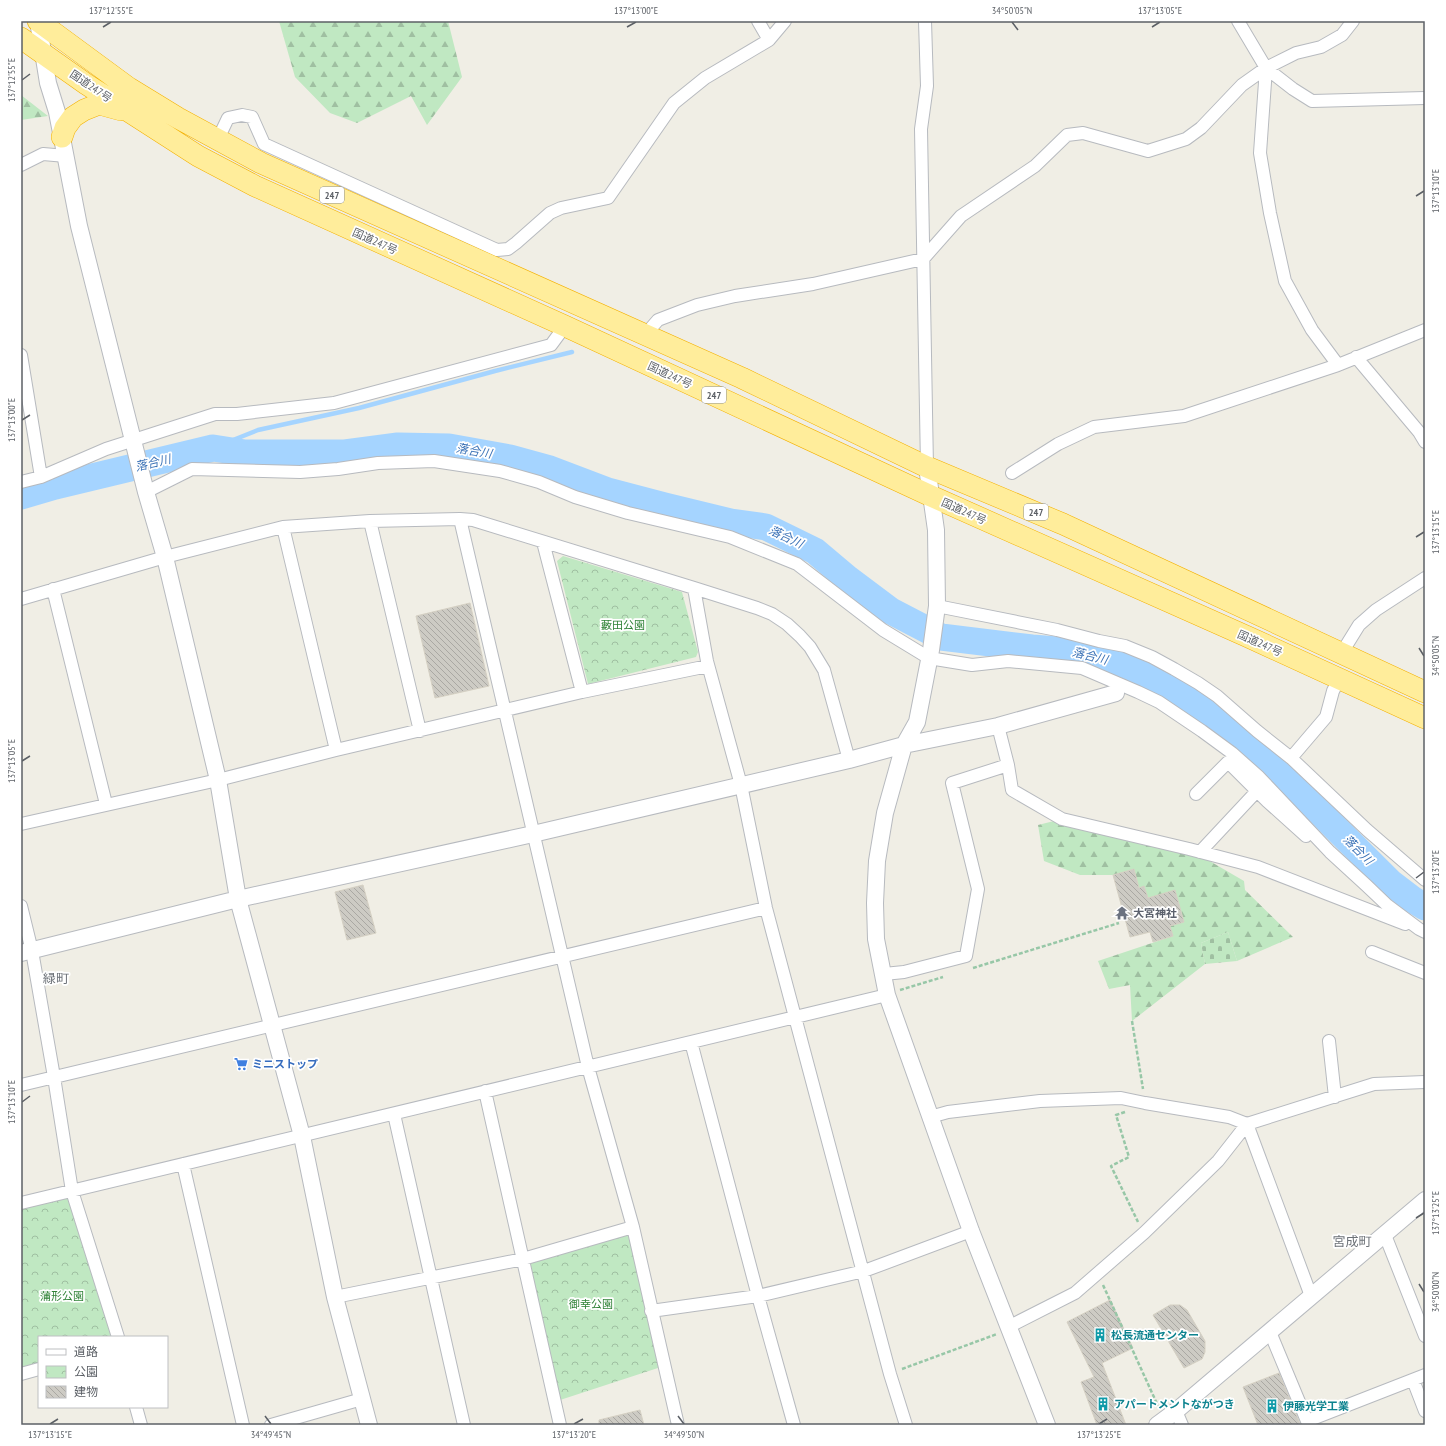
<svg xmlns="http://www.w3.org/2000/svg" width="1446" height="1446" font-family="'PT Sans Narrow','Noto Sans JP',sans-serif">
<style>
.forest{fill:url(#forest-firs)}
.cemetery{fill:url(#cemetery-stones)}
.park{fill:url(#park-crowns)}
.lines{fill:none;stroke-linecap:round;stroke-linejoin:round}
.stream{stroke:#a5d4ff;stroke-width:4.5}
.river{stroke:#a5d4ff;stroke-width:27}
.building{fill:url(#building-back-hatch);stroke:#d5d0c3}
.minor-casing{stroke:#b7babf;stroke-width:14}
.tertiary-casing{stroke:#b7babf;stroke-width:18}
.trunk-casing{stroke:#f4b100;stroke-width:22}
.path{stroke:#97c7a7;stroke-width:2.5;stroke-dasharray:4 2;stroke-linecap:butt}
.minor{stroke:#fff;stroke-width:12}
.tertiary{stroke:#fff;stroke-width:16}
.trunk{stroke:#ffed9b;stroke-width:21}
.ticks{fill:none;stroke:#5c6066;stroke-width:1.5}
.labels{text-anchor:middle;stroke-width:3.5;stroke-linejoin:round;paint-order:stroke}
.shield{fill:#fff;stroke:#8d9094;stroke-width:1}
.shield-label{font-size:10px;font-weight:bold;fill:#5c6066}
.street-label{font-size:11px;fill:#5c6066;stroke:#fff}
.park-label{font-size:11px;fill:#308237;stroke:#fff}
.worship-label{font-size:11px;font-weight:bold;fill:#5b616d;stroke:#fff;text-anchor:start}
.shop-label{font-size:11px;font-weight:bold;fill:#366cbe;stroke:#fff;text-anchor:start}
.culture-label{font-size:11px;font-weight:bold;fill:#0d838f;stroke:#fff;text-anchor:start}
.water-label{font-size:12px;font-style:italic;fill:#3c73b7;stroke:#fff}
.quarter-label{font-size:13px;fill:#6d7278;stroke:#fff}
.neatline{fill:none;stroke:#5c6066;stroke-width:1.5}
.ticks-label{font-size:10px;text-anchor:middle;fill:#5c6066}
</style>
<defs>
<pattern id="forest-firs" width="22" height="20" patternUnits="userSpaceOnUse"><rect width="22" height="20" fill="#c0e8c2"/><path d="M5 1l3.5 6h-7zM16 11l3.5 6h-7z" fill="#9fbfa1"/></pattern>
<pattern id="cemetery-stones" width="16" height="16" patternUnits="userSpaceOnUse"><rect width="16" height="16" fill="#c0e8c2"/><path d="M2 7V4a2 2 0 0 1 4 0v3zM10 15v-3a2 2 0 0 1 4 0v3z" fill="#9fbfa1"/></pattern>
<pattern id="park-crowns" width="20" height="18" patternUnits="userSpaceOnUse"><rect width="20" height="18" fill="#c0e8c2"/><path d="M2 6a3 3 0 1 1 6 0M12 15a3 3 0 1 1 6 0" fill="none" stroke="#9fbfa1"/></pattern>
<pattern id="building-back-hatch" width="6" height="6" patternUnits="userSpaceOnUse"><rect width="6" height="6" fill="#cdcbc4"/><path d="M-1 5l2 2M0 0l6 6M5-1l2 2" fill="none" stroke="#aaa8a3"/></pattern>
</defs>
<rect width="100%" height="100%" fill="#f0eee5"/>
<path class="forest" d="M279 21H448L462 77 427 125 411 96 357 123 330 113 295 77Z
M21 95 48 116 21 120Z
M1062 819 1189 849 1244 881 1245 890 1293 937 1237 961 1228 932 1201 943 1205 964 1132 1021 1130 985 1109 989 1098 961 1173 936 1170 926 1184 922 1175 891 1148 898 1144 887 1139 888 1134 869 1113 875H1080L1044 861 1038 825Z"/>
<path class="cemetery" d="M1228 932 1237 961 1205 964 1201 943Z"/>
<path class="park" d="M563 556 682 592 698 652 696 657 588 684 557 561Z
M72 1191 118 1337H39V1369L21 1374V1203Z
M633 1227 664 1366 554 1402 523 1259Z"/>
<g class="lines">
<path class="stream" d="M213 448 258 430 359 408 495 371 572 352"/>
<path class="river" d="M21 496 55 486 213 448 245 453H345L398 446 449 447 510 458 550 469 608 491 665 506 731 522 766 527 815 551 847 578 891 611 941 637 1032 648 1070 651 1126 665 1170 687 1244 737 1391 883 1412 899 1425 907"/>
</g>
<path class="building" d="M470 603 489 686 435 698 416 616Z
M1134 869 1139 888 1144 886 1148 898 1175 890 1184 922 1170 926 1173 936 1153 942 1150 932 1130 937 1113 875Z
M363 885 376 933 347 940 335 892Z
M1110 1300 1133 1348 1102 1363 1126 1425H1097L1081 1382 1094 1377 1067 1322Z
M1170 1305H1180L1187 1310 1205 1341V1352L1202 1359 1184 1368 1153 1315Z
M1279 1373 1300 1424 1301 1425H1258L1243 1387Z
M640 1410 644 1425H599V1420Z"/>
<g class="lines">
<g class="minor-casing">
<path id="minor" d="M758 21 769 40
M925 21 927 86 921 129 927 467
M1238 21 1266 68 1293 89 1312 101 1425 98
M1266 68 1260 153 1270 213 1285 281 1312 330 1338 365
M218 139 228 118 242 115 252 117 264 144 497 250 508 249 516 243 550 213 561 208 608 198 674 103 705 78 769 40 785 21
M21 165 43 154 66 156
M645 335 658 320 697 305 735 296 813 284 923 259 961 216 1035 166 1067 135 1083 133 1148 151 1186 139 1201 128 1242 85 1266 68 1296 53 1321 47 1342 35 1353 21
M21 355 41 477
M1356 357 1419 432 1425 442
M1012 473 1058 444 1094 427 1184 416 1338 365 1425 330
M21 482 41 477 106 449 215 414H237L334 403 551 345 565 326
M146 492 192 469 300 472 338 469 378 463 434 461 500 471 539 482 575 497 628 513 730 537 797 564 883 630 929 658 972 665 1008 661 1082 668 1138 692 1159 702 1202 731 1232 753 1259 777 1330 852 1366 885 1387 905 1419 929 1425 932
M460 519 588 1067 633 1227 678 1425
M370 521 420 731
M283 527 336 750
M543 542 582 692
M694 588 707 661 741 785 766 908 890 1374 906 1425
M53 589 106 804
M21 599 165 557 283 527 370 521 460 519 473 520 694 588 757 608 772 614 787 624 800 636 810 647 824 670 849 760
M937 606 1057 630 1099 641 1125 646 1152 657 1174 669 1198 683 1217 696 1257 731 1291 758 1367 830 1425 880
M1341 654 1359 625 1376 610 1425 578
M1291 758 1326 717 1333 691 1339 679
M1008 765 1012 790 1062 819 1189 849 1258 867 1405 924
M1196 794 1228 762 1267 801 1306 836
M21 824 218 780 336 750 582 692 708 666
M1200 852 1257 791
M21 906 32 951 54 1077 72 1191 118 1337
M1372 952 1425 973
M884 974 904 972 966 956 978 889 952 783 1008 765 998 726
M1329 1041 1335 1097
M691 1042 758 1296 794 1425
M21 1085 766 908
M485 1091 560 1425
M394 1114 464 1425
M930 1117 948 1112 1040 1101 1121 1098 1145 1103 1229 1117 1247 1124 1311 1296
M183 1164 243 1425
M21 1203 887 995
M1385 1235 1425 1336
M335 1297 523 1259 633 1227
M651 1311 758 1296 864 1271 971 1231
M1008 1327 1075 1293 1144 1233 1218 1161 1247 1124 1374 1084 1425 1082
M1270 1332 1307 1421 1425 1375
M21 1374 39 1369
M1413 1380 1425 1411
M136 1407 141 1425
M1176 1411 1182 1425
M271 1425 362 1399"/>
</g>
<g class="tertiary-casing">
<path id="tertiary" d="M38 21 48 83 57 112 79 226 146 492 165 557 218 780 238 899 302 1136 335 1297 369 1425
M927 467 936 530 937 606 931 650 917 722 904 745 885 813 877 861 875 903 876 939 887 995 971 1231 1047 1425
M21 953 238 899 533 834 849 760 904 745 998 726 1116 693
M1157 1425 1176 1411 1425 1200"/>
</g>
<g class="trunk-casing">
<path id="trunk" d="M38 21 129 88 178 118 261 163 742 378 927 467 1063 524 1425 692
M21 38 86 84 198 156 255 186 565 326 931 496 1246 636 1425 718
M62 137 65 128 73 117 84 110 99 104 121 110"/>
</g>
<path class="path" d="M973 968 1119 923
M900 990 943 977
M1132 1021 1143 1089
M1125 1112 1116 1115 1129 1157 1111 1166 1138 1222
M1103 1285 1158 1406
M902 1369 997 1334"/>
<use href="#minor" class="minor"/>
<use href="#tertiary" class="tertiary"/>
<use href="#trunk" class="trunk"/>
</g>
<path class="ticks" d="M1012 22 1018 30M103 27 111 22M627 27 636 22M1152 27 1160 22M22 80 30 74M1416 196 1424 191M22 420 30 415M1416 537 1424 532M1419 648 1424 656M22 761 30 756M1416 878 1424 872M22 1102 30 1096M1416 1218 1424 1213M1419 1284 1424 1292M265 1416 271 1424M678 1416 684 1424M50 1424 58 1419M574 1424 583 1419M1099 1424 1107 1419"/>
<defs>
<g id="temple-bare" transform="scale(1.08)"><path d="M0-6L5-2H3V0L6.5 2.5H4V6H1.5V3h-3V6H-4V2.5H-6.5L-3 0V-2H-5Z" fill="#6b7280" stroke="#fff" stroke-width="2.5" paint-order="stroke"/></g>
<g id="supermarket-bare" transform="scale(1.08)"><path d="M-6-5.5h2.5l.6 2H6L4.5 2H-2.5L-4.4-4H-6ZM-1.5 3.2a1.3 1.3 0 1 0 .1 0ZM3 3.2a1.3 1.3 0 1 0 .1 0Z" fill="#3f7fe0" stroke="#fff" stroke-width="2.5" paint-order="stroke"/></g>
<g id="building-bare" transform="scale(1.08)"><path d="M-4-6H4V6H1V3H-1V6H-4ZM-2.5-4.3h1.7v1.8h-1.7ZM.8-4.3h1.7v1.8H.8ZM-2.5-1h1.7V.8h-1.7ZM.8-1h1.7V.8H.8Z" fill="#0f9aa8" stroke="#fff" stroke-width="2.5" paint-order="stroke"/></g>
</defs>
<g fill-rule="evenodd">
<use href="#temple-bare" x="1122" y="913"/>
<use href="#supermarket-bare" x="241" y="1064"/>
<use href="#building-bare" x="1100" y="1335"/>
<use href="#building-bare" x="1103" y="1404"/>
<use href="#building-bare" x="1272" y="1406"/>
</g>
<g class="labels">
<g class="shield">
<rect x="320" y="187" width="24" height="16" rx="3"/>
<rect x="702" y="387" width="24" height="16" rx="3"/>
<rect x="1024" y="504" width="24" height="16" rx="3"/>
</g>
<g class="shield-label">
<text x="332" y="199">247</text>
<text x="714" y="399">247</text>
<text x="1036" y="516">247</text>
</g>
<g class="street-label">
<text transform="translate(91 86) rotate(34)" y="4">国道247号</text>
<text transform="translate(375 241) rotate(24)" y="4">国道247号</text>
<text transform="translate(670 375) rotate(25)" y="4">国道247号</text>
<text transform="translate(964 511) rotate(24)" y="4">国道247号</text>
<text transform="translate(1260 643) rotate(24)" y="4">国道247号</text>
</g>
<g class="park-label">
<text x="623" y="629">藪田公園</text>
<text x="62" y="1300">蒲形公園</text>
<text x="591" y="1308">御幸公園</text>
</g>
<g class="worship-label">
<text x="1133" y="917">大宮神社</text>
</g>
<g class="shop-label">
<text x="252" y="1068">ミニストップ</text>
</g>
<g class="culture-label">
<text x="1111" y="1339">松長流通センター</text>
<text x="1114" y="1408">アパートメントながつき</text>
<text x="1283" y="1410">伊藤光学工業</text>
</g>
<g class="water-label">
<text transform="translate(474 451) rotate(10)" y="4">落合川</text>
<text transform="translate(153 463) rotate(-13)" y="4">落合川</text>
<text transform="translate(786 537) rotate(25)" y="4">落合川</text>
<text transform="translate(1090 656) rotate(14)" y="4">落合川</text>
<text transform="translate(1358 850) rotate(45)" y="4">落合川</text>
</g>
<g class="quarter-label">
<text x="56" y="983">緑町</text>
<text x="1352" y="1246">宮成町</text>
</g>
</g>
<rect width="1446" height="1446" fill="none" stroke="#ffffff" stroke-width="44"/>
<rect x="38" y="1336" width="130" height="72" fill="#ffffff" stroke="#bebfc2"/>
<rect x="46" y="1349" width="20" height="6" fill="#ffffff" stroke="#bebfc2"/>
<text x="74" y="1356" font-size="12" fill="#5c6066">道路</text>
<rect x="46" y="1366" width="20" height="12" fill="url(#park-crowns)" stroke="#bebfc2"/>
<text x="74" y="1376" font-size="12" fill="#5c6066">公園</text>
<rect x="46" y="1386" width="20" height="12" fill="url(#building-back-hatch)" stroke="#bebfc2"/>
<text x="74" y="1396" font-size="12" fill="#5c6066">建物</text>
<rect x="22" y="22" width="1402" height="1402" class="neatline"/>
<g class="ticks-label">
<text x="111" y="14">137°12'55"E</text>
<text x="636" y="14">137°13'00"E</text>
<text x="1012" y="14">34°50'05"N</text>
<text x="1160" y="14">137°13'05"E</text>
<text transform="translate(11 80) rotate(-90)" y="4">137°12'55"E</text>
<text transform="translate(1435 191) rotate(-90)" y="4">137°13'10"E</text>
<text transform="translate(11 420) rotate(-90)" y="4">137°13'00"E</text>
<text transform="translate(1435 532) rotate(-90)" y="4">137°13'15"E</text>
<text transform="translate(1435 656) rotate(-90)" y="4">34°50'05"N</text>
<text transform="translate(11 761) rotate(-90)" y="4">137°13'05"E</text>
<text transform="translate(1435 872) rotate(-90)" y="4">137°13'20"E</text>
<text transform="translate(11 1102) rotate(-90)" y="4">137°13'10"E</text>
<text transform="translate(1435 1213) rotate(-90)" y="4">137°13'25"E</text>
<text transform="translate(1435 1292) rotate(-90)" y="4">34°50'00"N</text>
<text x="50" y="1438">137°13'15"E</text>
<text x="271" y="1438">34°49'45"N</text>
<text x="574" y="1438">137°13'20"E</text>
<text x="684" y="1438">34°49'50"N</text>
<text x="1099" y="1438">137°13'25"E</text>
</g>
</svg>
